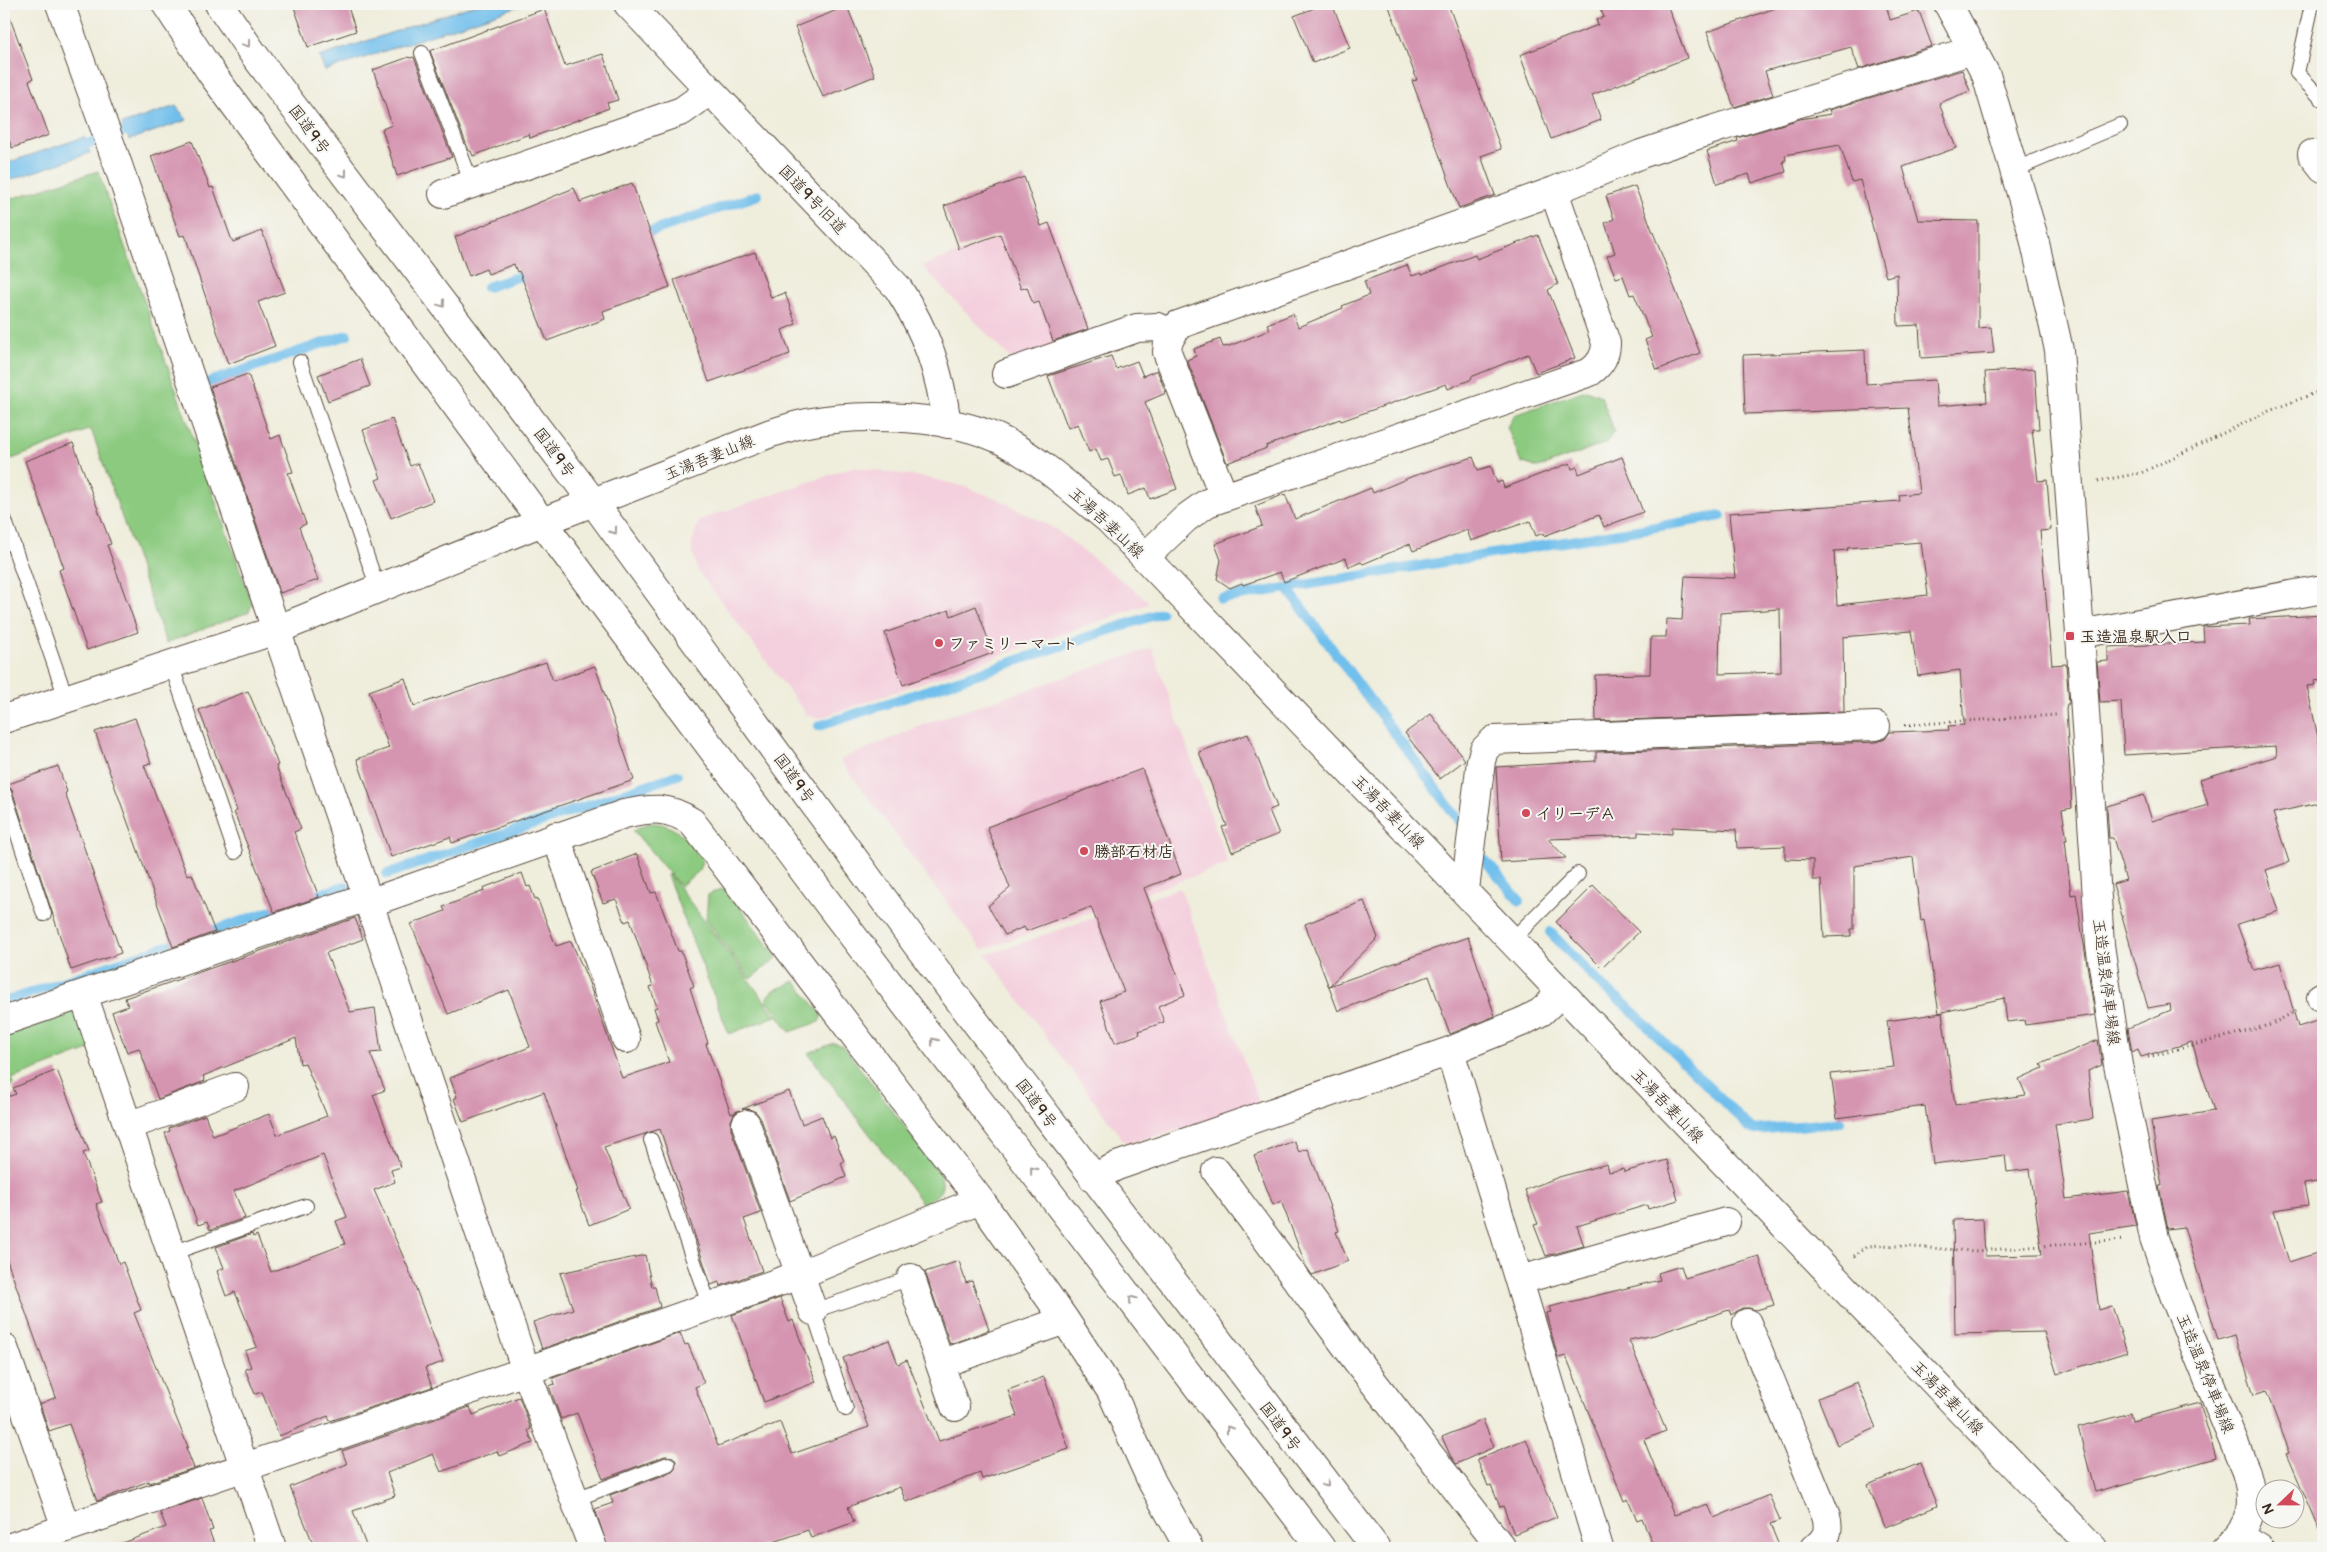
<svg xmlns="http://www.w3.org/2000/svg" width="2327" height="1552" font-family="'Balsamiq Sans','Klee One',sans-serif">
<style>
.built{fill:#f4cfdd}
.green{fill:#8cca80;stroke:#647a4f}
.water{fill:#71bfec;stroke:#567485}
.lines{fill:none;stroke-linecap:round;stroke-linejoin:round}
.stream{stroke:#71bfec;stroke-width:10}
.building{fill:#d595b1;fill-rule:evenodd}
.service-casing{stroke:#56473a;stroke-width:16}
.minor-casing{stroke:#56473a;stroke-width:30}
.tertiary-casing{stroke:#56473a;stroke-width:30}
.secondary-casing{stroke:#56473a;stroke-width:30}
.primary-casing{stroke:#56473a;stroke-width:30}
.trunk-casing{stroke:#56473a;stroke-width:30}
.path{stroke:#56473a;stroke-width:3;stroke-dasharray:1 4;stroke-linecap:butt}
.service{stroke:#fff;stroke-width:14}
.minor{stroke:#fff;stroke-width:28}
.tertiary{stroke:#fff;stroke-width:28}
.secondary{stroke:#fff;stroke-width:28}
.primary{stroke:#fff;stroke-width:28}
.trunk{stroke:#fff;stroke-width:28}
.oneway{stroke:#a79f9a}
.poi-dot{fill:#d1495b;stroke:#f6f6f2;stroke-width:2}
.labels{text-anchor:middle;stroke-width:4;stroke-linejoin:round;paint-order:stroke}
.street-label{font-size:16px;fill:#3b2a1e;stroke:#f6f6f2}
.poi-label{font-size:16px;font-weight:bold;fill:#3b2a1e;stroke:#f6f6f2;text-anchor:start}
</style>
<rect width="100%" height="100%" fill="#f6f6f2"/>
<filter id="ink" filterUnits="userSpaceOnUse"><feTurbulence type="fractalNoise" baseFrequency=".02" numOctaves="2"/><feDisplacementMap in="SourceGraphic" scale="10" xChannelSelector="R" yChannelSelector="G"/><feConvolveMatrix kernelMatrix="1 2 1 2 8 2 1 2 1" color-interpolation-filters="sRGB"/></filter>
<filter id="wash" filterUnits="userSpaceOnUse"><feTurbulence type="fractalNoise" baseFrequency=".0096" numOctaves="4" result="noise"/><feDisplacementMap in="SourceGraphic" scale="20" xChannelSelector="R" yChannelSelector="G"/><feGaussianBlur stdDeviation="1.12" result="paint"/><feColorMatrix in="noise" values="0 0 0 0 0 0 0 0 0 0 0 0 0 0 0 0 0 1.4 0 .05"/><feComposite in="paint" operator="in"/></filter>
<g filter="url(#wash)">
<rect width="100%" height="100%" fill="#efeddb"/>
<path class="built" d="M1052 218 1092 337 1016 364 922 266Z
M853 467 928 478 966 487 998 499 1055 529 1147 600 1148 604 820 718 808 716 698 571 691 547 698 523 705 518Z
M1152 648 1228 864 982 950 840 760 930 722Z
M1180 888 1261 1107 1126 1144 986 955Z"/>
<path class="green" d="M98 171 252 604 249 612 166 643 91 429 4 462V201Z
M1586 390 1601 396 1614 431 1606 443 1538 468 1521 462 1507 427 1514 415Z
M650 823C677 823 687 841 703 860L698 872 680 886 633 830Z
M669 874 776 1016 729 1034 667 875Z
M720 889 728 891 777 958 750 979 706 920 708 895Z
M795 981 822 1015 819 1022 790 1032 766 999 773 991Z
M68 1008 82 1017 94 1048 12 1079 13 1085 4 1088V1032Z
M834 1043 843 1046 939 1172C947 1190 939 1196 922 1203L808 1053Z"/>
<path class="water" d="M477 4H525L325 71 319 57Z
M176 106 187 120 129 140 122 124Z
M84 137 90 153 4 182V164Z"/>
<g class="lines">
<path class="stream" d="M75 148 137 127
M638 236 758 195
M487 287 532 272
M209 382 347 335
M1287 588 1461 823
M1221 599 1721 516
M819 726 1161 613
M1484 859 1520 901
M387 874 677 775
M305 899 345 886
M1550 932 1603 987 1626 1005 1750 1128 1755 1130 1840 1122
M201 935 285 906
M4 1002 185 940"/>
</g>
<g id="blocks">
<path class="building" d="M293 4H347L356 31 308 47Z
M1325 4H1332L1350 48 1313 63 1294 16Z
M1388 4H1448L1501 149 1481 156 1495 195 1459 208 1412 81 1417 80Z
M1598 4H1667L1687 58 1592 95 1601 120 1551 139 1520 55 1598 25 1596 20 1604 17Z
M1787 4H1886L1890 20 1919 11 1932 46 1859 69 1851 47 1765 71 1773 95 1734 107 1707 32Z
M847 6 875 76 823 97 795 27Z
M4 8H6L33 79 29 81 49 135 12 148 4 125Z
M544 9 565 66 603 54 618 100 607 103 609 108 530 138 529 134 473 156 471 151H469L430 51Z
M409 57 410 58 414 57 452 157 397 176 382 129 392 125 373 70Z
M1962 70 1970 91 1939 103 1956 148 1903 167 1918 220 1978 221V328L1991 327 1994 353 1921 358 1919 325 1898 326 1897 274 1886 277 1860 180 1852 182 1840 145 1785 155 1786 160 1783 161 1786 172 1752 183 1749 174 1717 184 1707 151 1738 141 1737 138 1800 119 1831 114 1829 110Z
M192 141 210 188 213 187 231 238 233 242 262 231 285 292 258 302 275 346 228 364 185 235 180 236 151 156Z
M1024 177 1041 226 1049 223 1088 329 1053 341 1039 302 1033 304 1027 287 1021 289 1000 234 959 249 944 206Z
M632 183 670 287 603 311 605 319 547 341 519 271 517 272 514 264 488 274 486 269 469 276 455 237 574 188 580 202Z
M1635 186 1700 353 1657 370 1645 340 1652 337 1634 294 1630 295 1623 276 1616 278 1607 256 1615 253 1605 223 1614 219 1606 196Z
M1538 235 1558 284 1548 290 1575 358 1536 373 1528 354 1471 377 1472 379 1448 389 1446 384 1341 421 1340 419 1266 446 1267 448 1227 463 1187 360 1196 356 1194 349 1220 339 1223 347 1229 346 1270 330 1267 324 1293 314 1298 327 1343 308 1342 306 1369 295 1364 281 1407 265 1412 276 1421 273 1422 275 1475 255 1477 259Z
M755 252 771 298 785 293 796 324 782 330 790 354 709 382 674 280Z
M1865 350 1866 384 1935 380 1937 406 1987 402 1985 372 2035 369 2039 429H2032L2038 481 2047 480 2051 530 2040 531 2052 665 2066 664 2069 704H2067L2066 709 2072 808 2062 810 2067 840H2065L2071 895 2076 894 2095 1015 2025 1025 2024 1020 2007 1022 2004 998 1939 1013 1924 920 1921 921 1913 857 1854 866V929H1851V936L1824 937 1821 880H1813V860L1785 859V846L1737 848 1736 830 1672 827V834L1638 832V836L1548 839 1566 858 1501 862 1496 767 1596 761V752L1877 742 1885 739 1890 732 1949 730 1948 726 1964 725 1960 670 1918 676 1911 631 1843 637 1844 712 1596 721 1595 675 1650 674 1651 637H1666L1667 619 1682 620 1685 576 1735 578 1729 513 1900 501 1899 495 1919 493 1908 408 1745 414 1743 355ZM1921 542 1928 595 1837 605 1834 551 1848 550 1847 548ZM1780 609 1781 672 1719 674 1720 613Z
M1111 356 1116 369 1137 361 1143 376 1157 370 1166 393 1145 402 1177 489 1150 499 1146 488 1128 495 1121 475 1115 477 1108 459 1101 461 1096 449 1089 452 1078 424 1068 428 1048 376Z
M360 359 370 386 328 401 318 375Z
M248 374 271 439 280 435 293 472 288 473 306 524 299 527 318 580 280 593 210 387Z
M392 419 410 466 418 463 433 501 391 518 376 480 381 478 363 430Z
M73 443 111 544 107 545 138 632 87 650 59 570 64 568 25 461Z
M1473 457 1478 470 1491 466 1497 483 1502 481 1504 488 1570 463 1572 469 1577 467 1579 474 1622 457 1643 512 1604 527 1599 515 1544 536 1543 533 1536 536 1530 521 1471 541 1467 530 1413 551 1410 544 1363 564 1361 562 1349 567 1346 558 1284 582 1280 572 1243 585 1242 583 1230 588 1217 579 1221 560 1215 544 1262 526 1255 506 1285 494 1295 519 1371 488 1373 493 1413 476Z
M976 606 993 653 903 685 885 633 949 610 951 616Z
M2323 615V680L2314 681 2315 685 2307 686 2323 761V802L2273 813 2289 862 2266 870 2279 911 2237 924 2254 970 2280 963 2298 1027 2323 1019V1181L2304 1184 2308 1205 2274 1210 2289 1262 2323 1251V1538L2287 1454 2290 1453 2266 1391 2254 1395 2235 1335 2218 1340 2184 1227 2168 1229 2159 1186H2162L2151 1121 2214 1111 2192 1042 2141 1057 2138 1049 2132 1052 2128 1028 2171 1010 2170 1004 2148 1008 2113 884 2126 880 2113 838H2109L2107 806 2144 795 2152 821 2208 805 2200 779 2277 756 2276 746 2124 755 2121 701 2100 702 2097 662 2108 661V647L2204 642 2203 627 2250 625 2249 619Z
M546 662 553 681 595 666 634 780 452 843 450 837 391 857 357 759 389 748 369 691 405 678 414 706Z
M248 691 265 731 278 765 276 766 301 829 294 832 319 897 274 912 234 812 237 811 199 710Z
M1431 714 1465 760 1440 779 1405 733Z
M135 718 151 763 144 765 187 875 192 874 215 932 173 947 95 732Z
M1248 734 1277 807 1269 810 1279 834 1232 852 1222 827 1227 826 1199 752Z
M58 766 67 792 65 793 121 953 71 970 12 790 6 785Z
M1142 769 1181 874 1144 888 1185 995 1158 1006 1164 1022 1139 1031 1140 1034 1115 1043 1100 1001 1124 992 1091 907 1026 931 1024 927 1005 935 988 906 1010 888 987 827Z
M637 854 651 893 656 892 678 951H681L694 986 690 988 708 1043 706 1044 731 1114 740 1110 734 1114 731 1121V1129L761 1213 744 1219 762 1271 720 1286 719 1282 711 1285 660 1129 604 1147 629 1209 589 1225 576 1191H578L544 1092 463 1122 454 1099 457 1097 450 1078 530 1047 509 990 448 1014 411 924 445 911 443 907 484 891 483 888 522 873 527 887 530 886 535 899 537 898 556 946 571 941 588 980 622 1078 669 1062 655 1021 658 1020 654 1008 657 1007 650 987 653 986 630 920 625 922 616 899 603 903 591 872Z
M1593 885 1639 932 1602 968 1556 922Z
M1364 901 1378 938 1329 986 1468 937 1495 1016 1450 1034 1429 976 1338 1011 1305 924Z
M355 918 363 939 326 953 350 1012 375 1008 381 1052 370 1053 385 1090 373 1095 401 1167 391 1170 395 1182 374 1190 409 1270 443 1362 425 1368 432 1387 330 1421 328 1416 279 1436 262 1392 255 1394 245 1369 251 1367 245 1351 257 1347 235 1292 226 1296 217 1271 224 1268 216 1247 252 1234 253 1237 257 1235 271 1272 345 1244 336 1221 347 1217 323 1155 234 1191 245 1218 210 1230 207 1222 198 1225 165 1133 170 1131 169 1128 205 1115 213 1136 269 1114 277 1135 327 1116 305 1063 300 1064 296 1038 203 1076 205 1081 158 1099 139 1048 127 1052 112 1012 128 1006 125 998Z
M1942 1013 1955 1105 2026 1095 2019 1079 2043 1068 2041 1064 2098 1040 2102 1065 2088 1071 2093 1119 2055 1124 2066 1199 2128 1191 2136 1226 2089 1233 2099 1310 2112 1306 2127 1352 2057 1374 2044 1332 1955 1334 1953 1220 1983 1219 1985 1256 2042 1255 2030 1169 2007 1172 2005 1155 1933 1164 1925 1106 1837 1118 1831 1074 1894 1067 1887 1021Z
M57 1070 89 1151 83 1153 102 1202 96 1204 119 1264 123 1262 141 1310 134 1313 188 1447 186 1448 194 1468 149 1483V1481L97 1501 69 1424 49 1431 40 1404 56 1397 4 1252V1098L16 1094 13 1088Z
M789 1091 802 1124 822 1116 830 1138 834 1136 844 1161 841 1163 846 1177 790 1201 761 1119 756 1112 749 1109H742Z
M1294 1141 1299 1152 1308 1149 1339 1231 1336 1232 1348 1261 1312 1275 1306 1266 1281 1201 1273 1205 1254 1156Z
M1667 1160 1678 1200 1648 1209 1647 1205 1577 1226 1584 1246 1546 1256 1534 1225 1538 1224 1525 1190 1559 1177 1607 1164 1609 1172 1623 1169 1624 1172Z
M645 1255 652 1287H655L660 1307 542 1349 533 1322 573 1309 560 1273Z
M1759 1256 1774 1305 1756 1310 1749 1308H1742L1731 1315 1729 1310 1654 1335 1629 1340 1666 1431 1644 1440 1674 1515 1708 1504 1714 1518 1769 1495 1780 1520 1770 1524 1780 1548H1654L1642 1518 1637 1520 1628 1499 1624 1501 1566 1356 1558 1358 1546 1313 1551 1312 1549 1307 1660 1280 1658 1273 1681 1266 1685 1278Z
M959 1261 966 1283 972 1281 989 1330 950 1344 925 1272Z
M780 1298 789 1322 793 1320 816 1382 764 1402 732 1315Z
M680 1333 685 1345 688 1344 704 1383 695 1387 718 1446 780 1422 792 1454 869 1427 843 1358 889 1340 898 1364 907 1360 939 1441 1017 1416 1008 1390 1044 1377 1069 1449 982 1479 980 1473 906 1502 900 1487 848 1507 854 1522 811 1538 808 1530 757 1548H608L595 1509 613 1503 610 1495 672 1472 675 1469 676 1461 673 1457 665 1456 603 1479 577 1413 561 1419 549 1386 555 1384 553 1378Z
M1857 1382 1876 1428 1837 1445 1818 1398Z
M519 1397 531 1429 528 1430 533 1443 499 1456 497 1451 441 1472 433 1454 387 1473 395 1496 353 1511 367 1548H315L290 1487 347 1464 342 1451 470 1407 473 1415Z
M2200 1403 2216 1458 2095 1492 2078 1427 2130 1413 2132 1421Z
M1483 1420 1494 1447 1456 1464 1450 1455 1442 1437Z
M1526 1439 1557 1517 1514 1534 1503 1506 1500 1507 1491 1485 1488 1486 1477 1459Z
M1920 1463 1937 1506 1885 1527 1868 1485Z
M202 1498 213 1530 209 1531 216 1548H115V1546L166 1527 160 1512Z"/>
</g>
</g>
<g filter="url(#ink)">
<use href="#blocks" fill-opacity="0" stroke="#56473a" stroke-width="1"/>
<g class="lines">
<g class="service-casing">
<path id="service" d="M2312 4 2297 73 2323 100
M422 53 472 184
M2014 170 2120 125
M300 362 378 589
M4 518 66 698
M171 664 235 852
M4 793 44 914
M1512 940 1578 874
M651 1140 710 1307
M172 1253 306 1206
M846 1409 813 1311 911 1278
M573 1500 668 1464"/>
</g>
<g class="minor-casing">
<path id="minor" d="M60 4 118 165 367 897 526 1371 593 1548
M1948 4 1986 75 2033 234 2059 350 2080 634
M443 194 682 111 710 91
M1006 374 1137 328 1158 327 1172 333
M1224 497 1167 352 1168 342 1178 325 1554 191 1641 154 1721 127 1973 50
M1145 557 1186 518 1207 503 1590 372C1600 365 1606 356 1606 343L1554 191
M556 836 626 1039
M1465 890 1481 761 1484 750 1494 740 1876 726
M369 903 624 814C651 808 668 806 692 822L980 1200 1065 1320 1111 1391 1152 1482 1189 1548
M83 994 272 1548
M2321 997 2323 996
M4 1021 367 897
M1450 1051 1599 1548
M746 1124 813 1311
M128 1126 235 1087
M1216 1171 1357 1361 1502 1548
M1093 1178 1117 1166 1450 1051 1524 1021 1541 1012 1561 993
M911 1278 940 1364 1065 1320
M1520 1280 1726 1222
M1747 1323 1826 1516C1830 1531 1827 1538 1815 1548
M4 1348 66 1528
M940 1364 955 1407
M8 1548 526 1371 799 1275 980 1200"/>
</g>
<g class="tertiary-casing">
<path id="tertiary" d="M628 4 898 288C927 333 940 372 947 424
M4 719 276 630 542 522
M2239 1536 2259 1548"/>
</g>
<g class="secondary-casing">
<path id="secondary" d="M2312 154 2323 168
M2226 1548C2252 1524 2256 1506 2246 1472L2176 1301 2154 1238 2118 1065 2100 945 2080 634 2323 589"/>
</g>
<g class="primary-casing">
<path id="primary" d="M542 522 771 433C783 430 795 425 807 423 862 412 955 415 1005 442 1043 462 1076 493 1109 520L2093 1548"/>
</g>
<g class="trunk-casing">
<path id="trunk" d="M166 4 212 74 542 522 830 906 1321 1548
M219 4 252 52 594 503 917 945 1376 1548"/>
</g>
<path class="path" d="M2098 481 2141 473 2269 411 2323 390
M1905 725 2056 715
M2148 1057 2270 1025 2296 1011
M1854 1256 1867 1246 1882 1245 1974 1251 2124 1240"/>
<use href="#service" class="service"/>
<use href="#minor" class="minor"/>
<use href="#tertiary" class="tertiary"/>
<use href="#secondary" class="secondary"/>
<use href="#primary" class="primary"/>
<use href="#trunk" class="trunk"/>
</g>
<defs><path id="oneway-chevron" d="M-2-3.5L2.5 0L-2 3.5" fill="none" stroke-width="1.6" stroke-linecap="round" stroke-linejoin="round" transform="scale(1.25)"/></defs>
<g class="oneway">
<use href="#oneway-chevron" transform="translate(247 44) rotate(56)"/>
<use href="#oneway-chevron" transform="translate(344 174) rotate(53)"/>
<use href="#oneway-chevron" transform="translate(442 304) rotate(53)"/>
<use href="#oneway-chevron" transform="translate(614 531) rotate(54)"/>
<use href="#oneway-chevron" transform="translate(934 1041) rotate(-128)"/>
<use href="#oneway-chevron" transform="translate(1033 1170) rotate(-128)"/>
<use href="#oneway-chevron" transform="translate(1132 1299) rotate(-128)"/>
<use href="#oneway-chevron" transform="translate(1229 1429) rotate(-126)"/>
<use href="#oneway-chevron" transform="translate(1326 1484) rotate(52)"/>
</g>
</g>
<g class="poi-dot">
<rect x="2065" y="631" width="10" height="10" rx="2.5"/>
<circle cx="939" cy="643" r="5"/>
<circle cx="1526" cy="813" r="5"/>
<circle cx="1084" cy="851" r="5"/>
</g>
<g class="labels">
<g class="street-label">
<text transform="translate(310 129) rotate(53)" y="6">国道9号</text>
<text transform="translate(813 199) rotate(46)" y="6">国道9号旧道</text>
<text transform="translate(555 452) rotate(53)" y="6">国道9号</text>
<text transform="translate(709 457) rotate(-22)" y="6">玉湯吾妻山線</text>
<text transform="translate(1107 522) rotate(43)" y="6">玉湯吾妻山線</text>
<text transform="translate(795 778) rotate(54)" y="6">国道9号</text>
<text transform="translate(1389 811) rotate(46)" y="6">玉湯吾妻山線</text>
<text transform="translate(2107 982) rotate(83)" y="6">玉造温泉停車場線</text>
<text transform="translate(1037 1103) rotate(53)" y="6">国道9号</text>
<text transform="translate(1668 1105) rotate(46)" y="6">玉湯吾妻山線</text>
<text transform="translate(2206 1373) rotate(68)" y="6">玉造温泉停車場線</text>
<text transform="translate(1948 1397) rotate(46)" y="6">玉湯吾妻山線</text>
<text transform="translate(1281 1426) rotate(53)" y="6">国道9号</text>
</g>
<g class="poi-label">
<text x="2080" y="642">玉造温泉駅入口</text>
<text x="949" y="649">ファミリーマート</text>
<text x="1536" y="819">イリーデＡ</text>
<text x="1094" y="857">勝部石材店</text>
</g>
</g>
<rect width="2327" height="1552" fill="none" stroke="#f6f6f2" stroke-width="20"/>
<g transform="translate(2280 1504) rotate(248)"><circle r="24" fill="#f6f6f2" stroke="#aba49d"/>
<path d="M0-4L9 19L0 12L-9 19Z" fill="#d1495b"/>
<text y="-8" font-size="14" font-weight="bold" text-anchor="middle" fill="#3b2a1e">N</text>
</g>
</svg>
